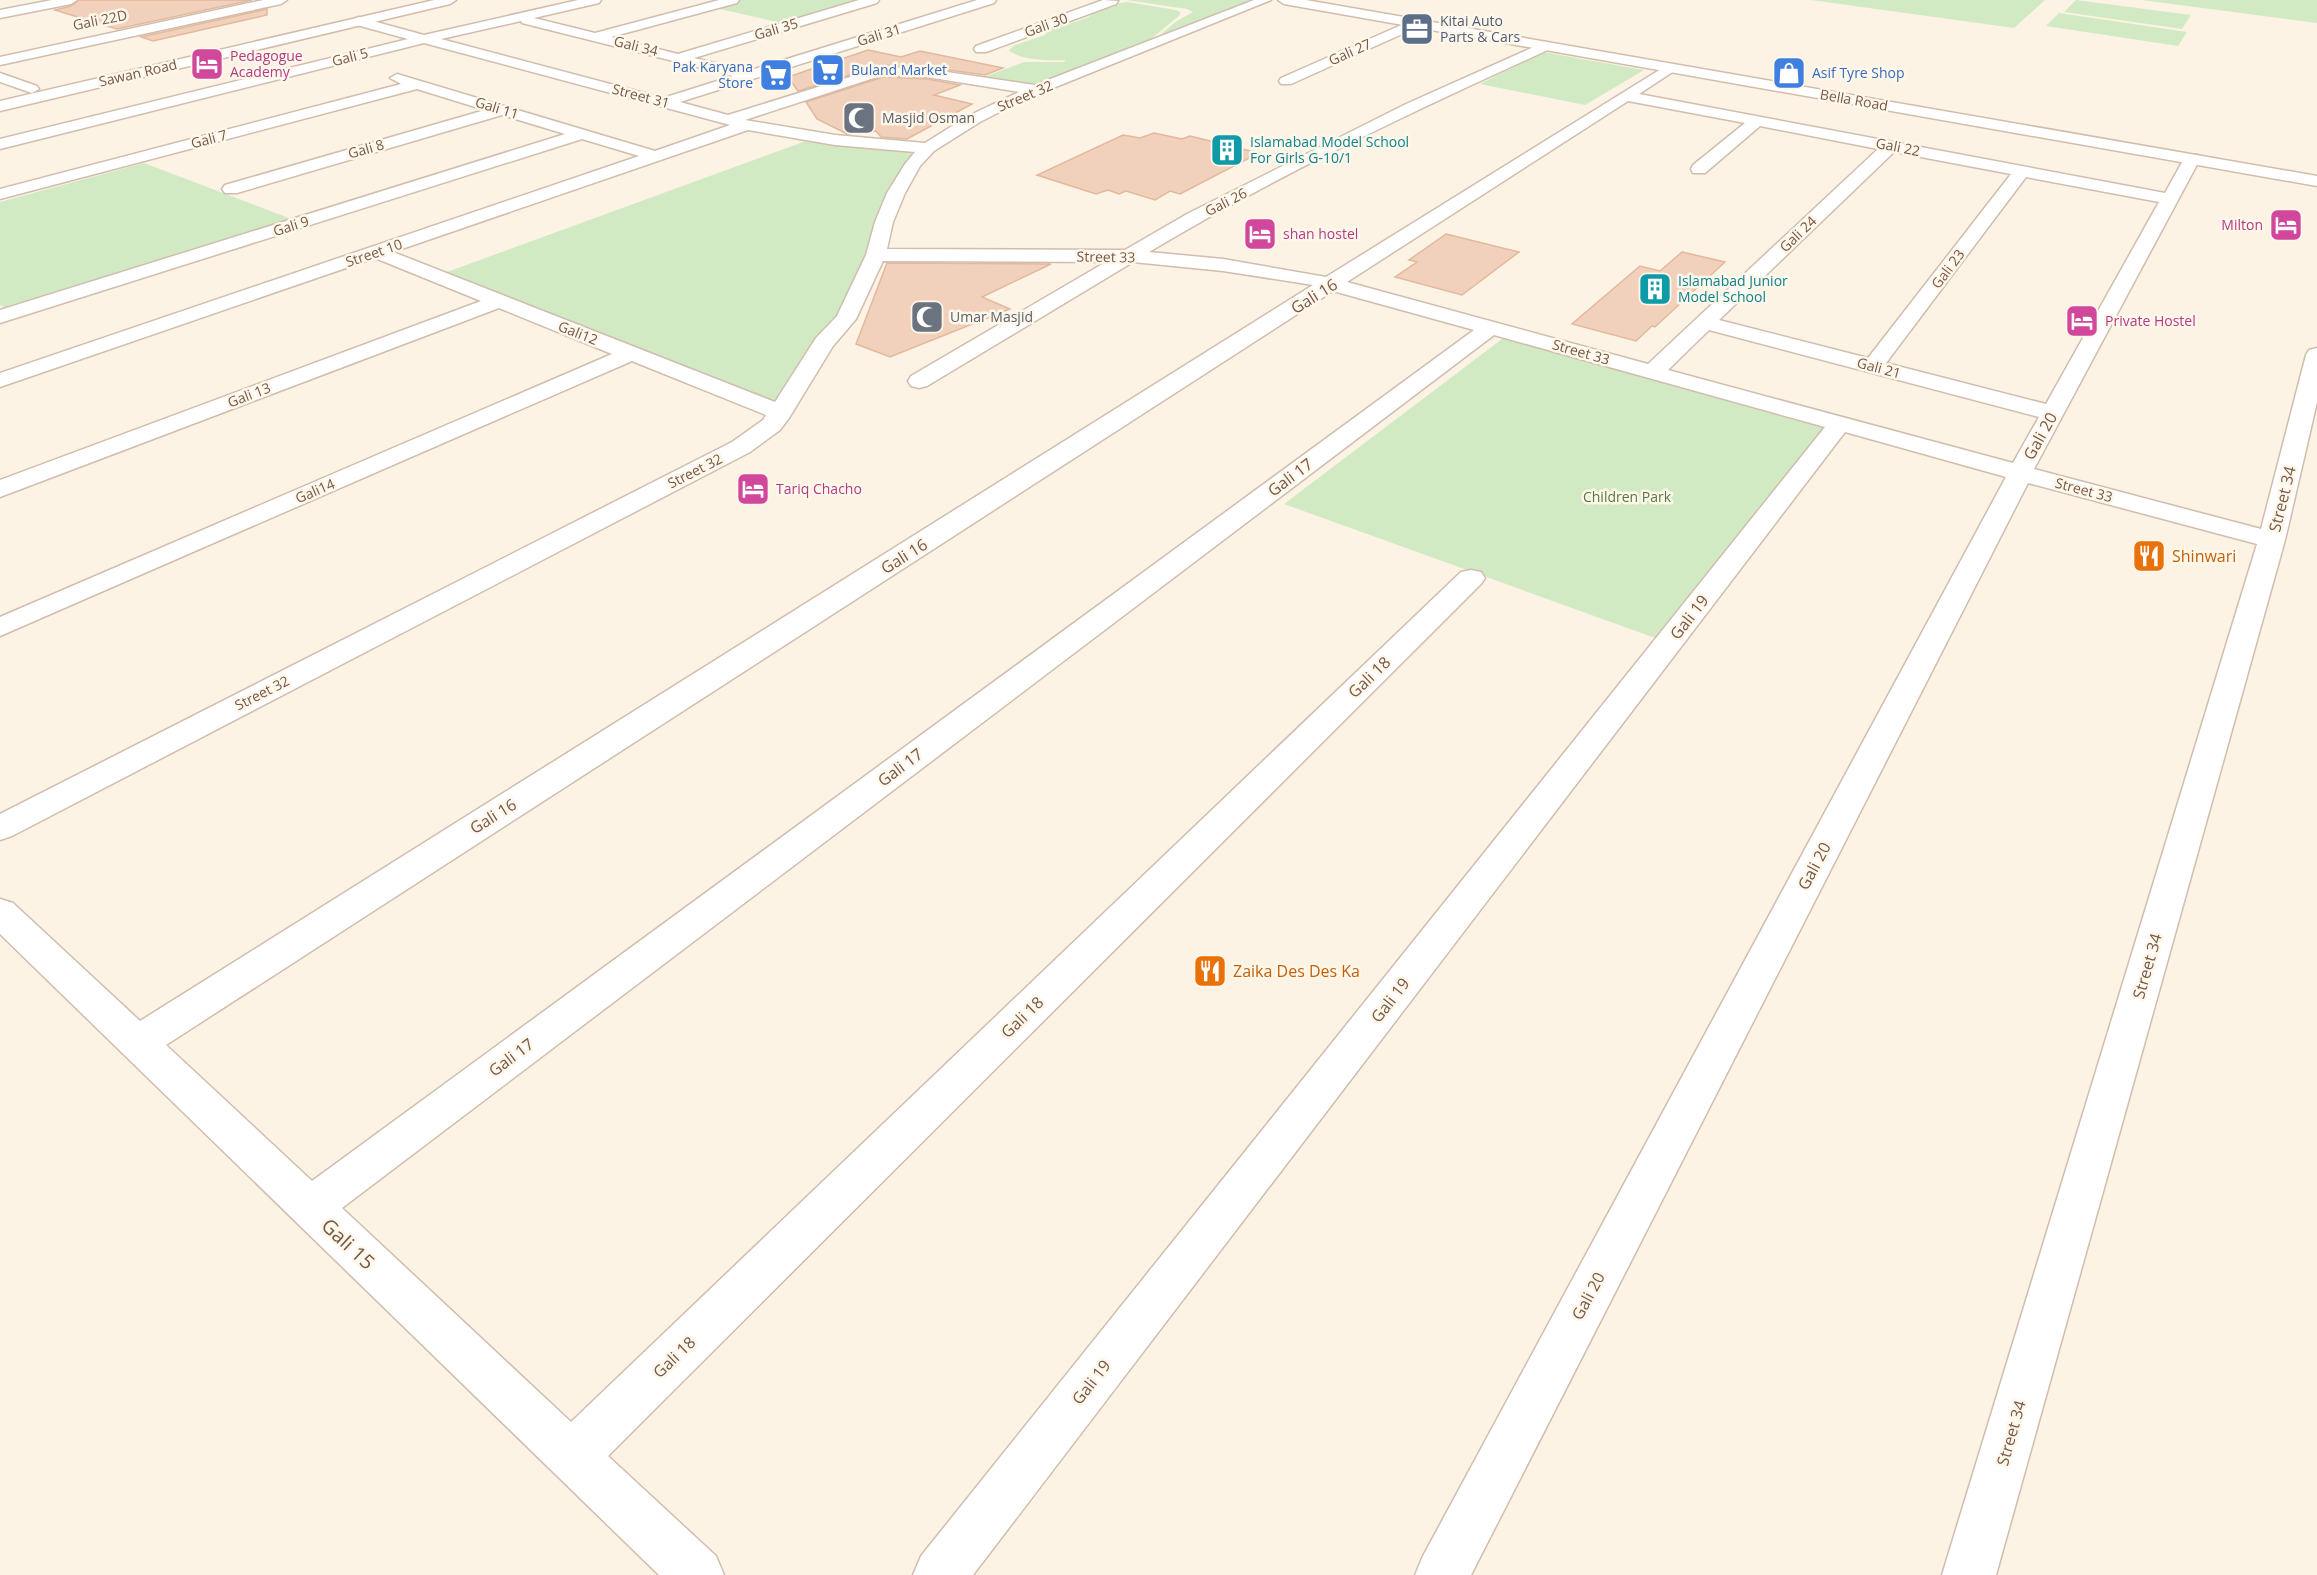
<svg xmlns="http://www.w3.org/2000/svg" width="2317" height="1575" font-family="'Open Sans',sans-serif">
<style>
.green{fill:#d2eac3}
.building{fill:#f1d1bc;stroke:#e4b89c;stroke-width:1.5}
.lines{fill:none;stroke-linecap:round;stroke-linejoin:round}
.street-casing{stroke:#d0bdae;stroke-width:3}
.secondary-casing{stroke:#d3bcab;stroke-width:3}
.street{fill:#fff;fill-rule:evenodd}
.secondary{fill:#fff;fill-rule:evenodd}
.labels{text-anchor:middle;stroke-width:5;stroke-linejoin:round;paint-order:stroke}
.far-street-label{font-size:14px;fill:#75594a;stroke:#fff7ea}
.far-service-label{font-size:14px;fill:#4e5e75;stroke:#fff7ea;text-anchor:start}
.far-hotel-label{font-size:14px;fill:#b23c85;stroke:#fff7ea;text-anchor:start}
.far-shop-label{font-size:14px;fill:#366cbe;stroke:#fff7ea;text-anchor:start}
.far-worship-label{font-size:14px;fill:#5b616d;stroke:#fff7ea;text-anchor:start}
.far-culture-label{font-size:14px;fill:#0d838f;stroke:#fff7ea;text-anchor:start}
.far-park-label{font-size:14px;fill:#537a42;stroke:#fff7ea}
.street-label{font-size:16px;fill:#75594a;stroke:#fff7ea}
.food-label{font-size:16px;fill:#c56008;stroke:#fff7ea;text-anchor:start}
.near-street-label{font-size:20px;fill:#75594a;stroke:#fff7ea}
</style>
<rect width="100%" height="100%" fill="#fcf3e4"/>
<path class="green" d="M739 0H869L786 24 711 7Z
M1126 0H1254L1259 1 1171 34 1162 33 1177 21 1193 12 1187 9Z
M1811 0H2045L2014 28Z
M2076 0 2191 15 2182 29 2064 12Z
M2142 0H2317V23Z
M1127 2 1176 10 1180 12V15L1146 43 1044 82 1030 84 976 80 1024 62H1064L1066 60C1052 61 1017 60 1009 50L1015 45 1045 35 1046 33 1040 31 1043 29 1063 26 1089 17 1094 12 1114 7V4Z
M2059 13 2187 32 2178 46 2046 26Z
M1543 52 1644 70 1585 105 1480 84Z
M817 137 928 148 913 164 876 255 781 413 436 276Z
M144 163 294 220 10 310 0 305V202Z
M1506 336 1837 428 1669 643 1284 504Z"/>
<path class="building" d="M79 0H252L117 29 55 10 71 6Z
M267 9V15L153 41 141 37Z
M868 50 901 57 920 51 1003 68 985 75 927 67 882 65 798 91 788 77Z
M883 77 927 79 960 85 934 95 972 104 907 139 881 137 876 131 847 134 817 119 806 102Z
M1154 133 1182 139 1190 136 1259 153 1180 194 1170 191 1155 200 1126 191 1119 194 1108 190 1096 194 1037 175 1123 135 1140 138Z
M1446 234 1519 252 1462 295 1395 277 1417 262 1409 260Z
M1682 252 1725 262 1655 327 1652 326 1636 341 1572 324 1640 266 1660 271Z
M887 263 1051 264 982 297 1010 309 890 357 856 344Z"/>
<g class="lines">
<g class="street-casing">
<path id="street" d="M52 0H77L71 4 0 18V10Z
M263 0H287L281 4 0 65V57Z
M578 0H601L599 3 534 18 595 33 719 0H739L737 3 611 37 678 54 859 0H879L877 3 694 58 748 71 977 0H996L994 3 680 102 728 115 882 67 927 69 1035 85 1254 0H1271L1021 101 980 122 934 151 920 166 905 193 893 222 887 249 1125 250 1187 214 1406 104 1545 42 1550 43 1552 46 1550 49C1414 111 1277 175 1149 252L1223 259 1326 277 1669 64 1676 68 1674 71 1639 94 2165 193 2186 155H2198L2200 159 2034 469 2261 529 2306 355 2309 350 2317 348V402L2285 540 1996 1575H1942L2257 544 2028 483 1471 1575H1415L1423 1556 2006 477 1845 432 973 1575H913L921 1556 1825 427 1494 335 342 1208 571 1422 1461 572 1471 570 1481 572 1485 578 1481 584 608 1456 716 1556 724 1575H659L0 934V899L13 903 140 1021 1313 285 1223 271 1133 262 927 386 919 388 911 386 908 381 911 376 1106 262 883 261 856 319 833 346 789 418 780 430 750 452 12 836 0 840V814L732 442 763 420 766 415 632 361 0 636V617L612 354 499 308 0 497V480L481 301 375 258 0 387V373L639 156 582 139 0 323V310L565 134 502 115 237 193H225L222 189 225 185 485 110 417 89 0 199V189L401 84 390 78 397 74 655 151 730 125 424 43 0 149V139L408 39 353 24 351 21 358 17 424 35ZM521 21 522 23 733 76 663 98 441 39ZM883 75 927 77 1019 92 968 116 925 143 835 135 745 120ZM1628 101 1745 123 1693 165 1691 169 1693 173H1705L1760 126 1878 149 1648 364 1347 282ZM748 130 835 145 915 152 905 164 887 193 875 222 866 255 837 316 816 338 775 402 393 252ZM1894 152 2011 174 1868 358 1719 320ZM2026 177 2159 202 2046 404 1886 363ZM1333 291 1474 330 312 1181 166 1045ZM1709 330 2039 417 2013 463 1668 370Z
M1103 0 1118 1 1116 4 986 52H976L974 49 976 46Z
M1415 19 1422 23 1420 26 1291 84H1281L1279 81 1281 78Z
M0 73 37 86 39 89 32 93 0 82Z"/>
</g>
<g class="secondary-casing">
<path id="secondary" d="M434 0H456L450 4 0 111V101Z
M1278 0H1306L2317 176V186L1284 4Z"/>
</g>
<use href="#street" class="street"/>
<use href="#secondary" class="secondary"/>
</g>
<defs>
<g id="office-square" transform="scale(1.725)"><rect x="-9" y="-9" width="18" height="18" rx="4" fill="#5c6f8a" stroke="#fff7ea"/><path d="M-6-3h4V-5.5h4V-3h4V5H-6ZM-1-4.5V-3h2v-1.5ZM-6 0V1H6V0Z" fill="#fff"/></g>
<g id="hotel-square" transform="scale(1.725)"><rect x="-9" y="-9" width="18" height="18" rx="4" fill="#d1479c" stroke="#fff7ea"/><path d="M-6-4.5h1.5V1H6V5H4.5V3h-9V5H-6ZM-4 0a1.8 1.8 0 1 1 3.6 0ZM.5 0V-2.5h3Q6-2.5 6 0Z" fill="#fff"/></g>
<g id="supermarket-square" transform="scale(1.725)"><rect x="-9" y="-9" width="18" height="18" rx="4" fill="#3f7fe0" stroke="#fff7ea"/><path d="M-6-5.5h2.5l.6 2H6L4.5 2H-2.5L-4.4-4H-6ZM-1.5 3.2a1.3 1.3 0 1 0 .1 0ZM3 3.2a1.3 1.3 0 1 0 .1 0Z" fill="#fff"/></g>
<g id="shop-square" transform="scale(1.725)"><rect x="-9" y="-9" width="18" height="18" rx="4" fill="#3f7fe0" stroke="#fff7ea"/><path d="M-5-2.5h2.3a2.7 3.5 0 0 1 5.4 0H5L5.5 6h-11ZM-1.5-2.5h3a1.5 2.3 0 0 0-3 0Z" fill="#fff"/></g>
<g id="mosque-square" transform="scale(1.725)"><rect x="-9" y="-9" width="18" height="18" rx="4" fill="#6b7280" stroke="#fff7ea"/><path d="M3.5-4.9A6 6 0 1 0 3.5 4.9A5 5 0 1 1 3.5-4.9Z" fill="#fff"/></g>
<g id="building-square" transform="scale(1.725)"><rect x="-9" y="-9" width="18" height="18" rx="4" fill="#0f9aa8" stroke="#fff7ea"/><path d="M-4-6H4V6H1V3H-1V6H-4ZM-2.5-4.3h1.7v1.8h-1.7ZM.8-4.3h1.7v1.8H.8ZM-2.5-1h1.7V.8h-1.7ZM.8-1h1.7V.8H.8Z" fill="#fff"/></g>
<g id="restaurant-square" transform="scale(1.725)"><rect x="-9" y="-9" width="18" height="18" rx="4" fill="#e8710a" stroke="#fff7ea"/><path d="M-5-6h1v4h1v-4h1v4h1v-4h1v5L-1.5 .5V6h-2V.5L-5-1ZM5-6V6H3V1.5H1.5Q1.5-4 5-6Z" fill="#fff"/></g>
</defs>
<g fill-rule="evenodd">
<use href="#office-square" x="1417" y="29"/>
<use href="#hotel-square" x="207" y="64"/>
<use href="#supermarket-square" x="828" y="70"/>
<use href="#shop-square" x="1789" y="73"/>
<use href="#supermarket-square" x="776" y="75"/>
<use href="#mosque-square" x="859" y="118"/>
<use href="#building-square" x="1227" y="150"/>
<use href="#hotel-square" x="2286" y="225"/>
<use href="#hotel-square" x="1260" y="234"/>
<use href="#building-square" x="1655" y="289"/>
<use href="#mosque-square" x="927" y="317"/>
<use href="#hotel-square" x="2082" y="321"/>
<use href="#hotel-square" x="753" y="489"/>
<use href="#restaurant-square" x="2149" y="556"/>
<use href="#restaurant-square" x="1210" y="971"/>
</g>
<g class="labels">
<g class="far-street-label">
<text transform="translate(100 20) rotate(-11)" y="5">Gali 22D</text>
<text transform="translate(1046 25) rotate(-20)" y="5">Gali 30</text>
<text transform="translate(776 29) rotate(-16)" y="5">Gali 35</text>
<text transform="translate(879 35) rotate(-17)" y="5">Gali 31</text>
<text transform="translate(636 46) rotate(14)" y="5">Gali 34</text>
<text transform="translate(1350 52) rotate(-24)" y="5">Gali 27</text>
<text transform="translate(350 57) rotate(-14)" y="5">Gali 5</text>
<text transform="translate(138 73) rotate(-13)" y="5">Sawan Road</text>
<text transform="translate(641 96) rotate(15)" y="5">Street 31</text>
<text transform="translate(1025 96) rotate(-23)" y="5">Street 32</text>
<text transform="translate(1854 100) rotate(10)" y="5">Bella Road</text>
<text transform="translate(497 108) rotate(17)" y="5">Gali 11</text>
<text transform="translate(209 139) rotate(-15)" y="5">Gali 7</text>
<text transform="translate(1898 147) rotate(11)" y="5">Gali 22</text>
<text transform="translate(366 149) rotate(-16)" y="5">Gali 8</text>
<text transform="translate(1226 202) rotate(-27)" y="5">Gali 26</text>
<text transform="translate(291 226) rotate(-17)" y="5">Gali 9</text>
<text transform="translate(1798 234) rotate(-44)" y="5">Gali 24</text>
<text transform="translate(374 253) rotate(-19)" y="5">Street 10</text>
<text transform="translate(1106 257) rotate(1)" y="5">Street 33</text>
<text transform="translate(1948 269) rotate(-53)" y="5">Gali 23</text>
<text transform="translate(578 333) rotate(22)" y="5">Gali12</text>
<text transform="translate(1581 352) rotate(16)" y="5">Street 33</text>
<text transform="translate(1879 368) rotate(15)" y="5">Gali 21</text>
<text transform="translate(249 395) rotate(-21)" y="5">Gali 13</text>
<text transform="translate(695 471) rotate(-27)" y="5">Street 32</text>
<text transform="translate(2084 490) rotate(15)" y="5">Street 33</text>
<text transform="translate(315 491) rotate(-23)" y="5">Gali14</text>
<text transform="translate(262 693) rotate(-27)" y="5">Street 32</text>
</g>
<g class="far-service-label">
<text x="1440" y="26">Kitai Auto<tspan x="1440" dy="16">Parts &amp; Cars</tspan></text>
</g>
<g class="far-hotel-label">
<text x="230" y="61">Pedagogue<tspan x="230" dy="16">Academy</tspan></text>
<text x="2263" y="230" text-anchor="end">Milton</text>
<text x="1283" y="239">shan hostel</text>
<text x="2105" y="326">Private Hostel</text>
<text x="776" y="494">Tariq Chacho</text>
</g>
<g class="far-shop-label">
<text x="753" y="72" text-anchor="end">Pak Karyana<tspan x="753" dy="16">Store</tspan></text>
<text x="851" y="75">Buland Market</text>
<text x="1812" y="78">Asif Tyre Shop</text>
</g>
<g class="far-worship-label">
<text x="882" y="123">Masjid Osman</text>
<text x="950" y="322">Umar Masjid</text>
</g>
<g class="far-culture-label">
<text x="1250" y="147">Islamabad Model School<tspan x="1250" dy="16">For Girls G-10/1</tspan></text>
<text x="1678" y="286">Islamabad Junior<tspan x="1678" dy="16">Model School</tspan></text>
</g>
<g class="far-park-label">
<text x="1627" y="502">Children Park</text>
</g>
<g class="street-label">
<text transform="translate(1314 296) rotate(-32)" y="6">Gali 16</text>
<text transform="translate(2040 436) rotate(-61)" y="6">Gali 20</text>
<text transform="translate(1290 477) rotate(-37)" y="6">Gali 17</text>
<text transform="translate(2282 499) rotate(-76)" y="6">Street 34</text>
<text transform="translate(904 556) rotate(-32)" y="6">Gali 16</text>
<text transform="translate(1689 617) rotate(-52)" y="6">Gali 19</text>
<text transform="translate(1369 677) rotate(-44)" y="6">Gali 18</text>
<text transform="translate(900 767) rotate(-37)" y="6">Gali 17</text>
<text transform="translate(493 816) rotate(-32)" y="6">Gali 16</text>
<text transform="translate(1814 866) rotate(-62)" y="6">Gali 20</text>
<text transform="translate(2147 966) rotate(-74)" y="6">Street 34</text>
<text transform="translate(1390 1000) rotate(-52)" y="6">Gali 19</text>
<text transform="translate(1022 1017) rotate(-44)" y="6">Gali 18</text>
<text transform="translate(511 1057) rotate(-37)" y="6">Gali 17</text>
<text transform="translate(1588 1296) rotate(-62)" y="6">Gali 20</text>
<text transform="translate(674 1357) rotate(-44)" y="6">Gali 18</text>
<text transform="translate(1091 1382) rotate(-52)" y="6">Gali 19</text>
<text transform="translate(2011 1433) rotate(-74)" y="6">Street 34</text>
</g>
<g class="food-label">
<text x="2172" y="562">Shinwari</text>
<text x="1233" y="977">Zaika Des Des Ka</text>
</g>
<g class="near-street-label">
<text transform="translate(348 1244) rotate(43)" y="7">Gali 15</text>
</g>
</g>
</svg>
